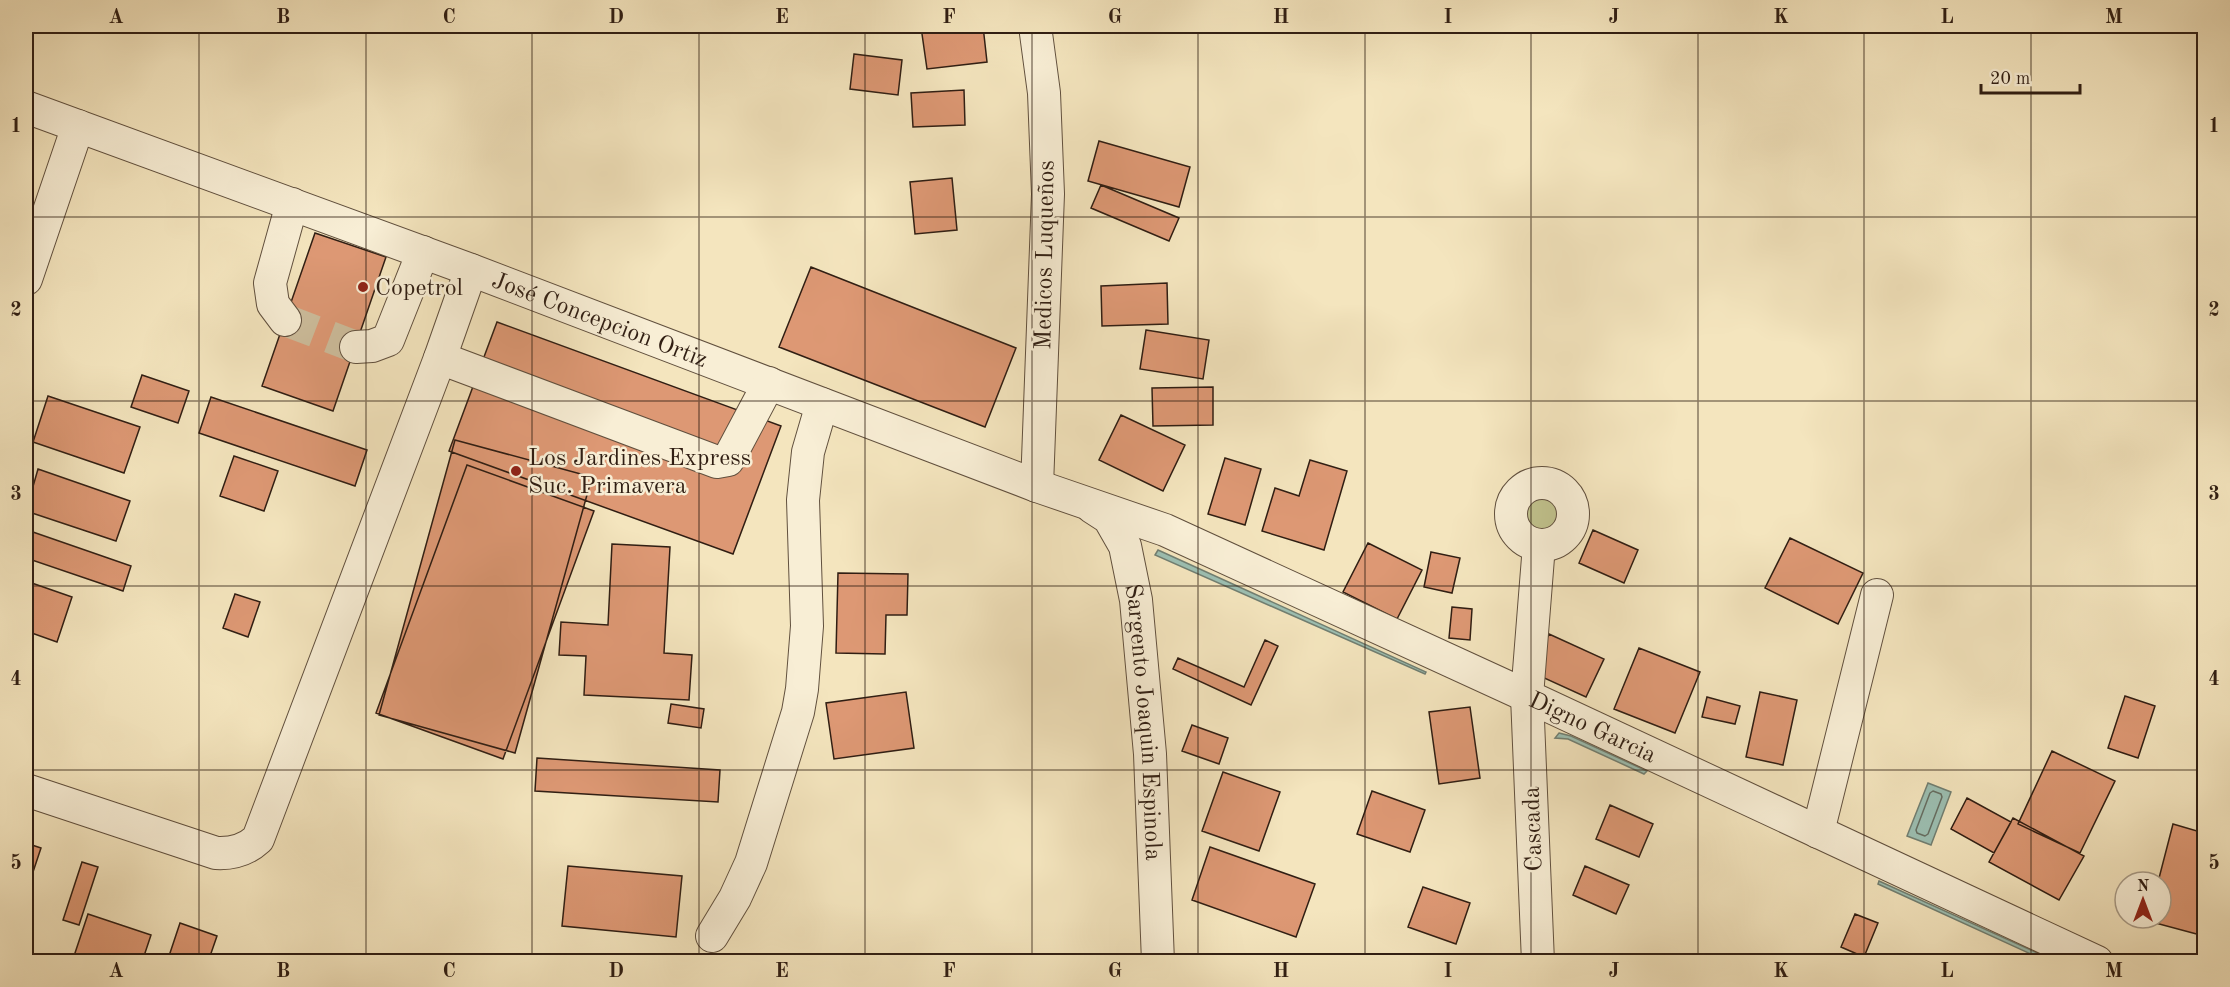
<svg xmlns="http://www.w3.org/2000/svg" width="2230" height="987" font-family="'Old Standard TT',serif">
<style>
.green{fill:#c1c38e;stroke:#787050;stroke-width:1.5}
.water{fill:#9cbfb2;stroke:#717f72;stroke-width:1.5}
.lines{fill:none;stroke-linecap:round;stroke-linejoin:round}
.shore{stroke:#666e62;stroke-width:1.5}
.building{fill:#dd9874;stroke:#301e13;stroke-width:1.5}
.minor-tunnel{stroke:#cdbd9c;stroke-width:32;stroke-dasharray:32 16;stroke-linecap:butt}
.minor-casing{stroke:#61503e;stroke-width:34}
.minor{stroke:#f8eed5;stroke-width:32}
.grid{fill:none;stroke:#301e13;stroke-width:1.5;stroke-opacity:0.55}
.poi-dot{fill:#8f2418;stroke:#f8eed5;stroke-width:2}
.labels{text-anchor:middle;stroke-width:5;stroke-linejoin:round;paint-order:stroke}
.street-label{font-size:24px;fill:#301e13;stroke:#f8eed5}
.poi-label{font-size:24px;fill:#301e13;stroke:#f8eed5;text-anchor:start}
.neatline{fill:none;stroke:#301e13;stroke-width:2}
.grid-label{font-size:20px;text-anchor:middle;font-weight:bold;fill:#301e13}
</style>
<rect width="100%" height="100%" fill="#f4e5be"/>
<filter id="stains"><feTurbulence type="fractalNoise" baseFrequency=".00333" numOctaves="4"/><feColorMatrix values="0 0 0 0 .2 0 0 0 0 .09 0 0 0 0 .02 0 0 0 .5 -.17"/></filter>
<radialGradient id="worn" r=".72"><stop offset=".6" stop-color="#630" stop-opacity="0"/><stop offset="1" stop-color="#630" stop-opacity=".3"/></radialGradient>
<path class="green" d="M1518 514a23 23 0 1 1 46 0a23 23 0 1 1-46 0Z"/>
<path class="water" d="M1158 550 1426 672 1425 674 1155 555Z
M1559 733 1571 736 1647 771 1644 774 1568 739 1555 738Z
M1928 783 1951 792 1931 845 1907 836Z
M1879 881 2055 961H2046L1878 884Z"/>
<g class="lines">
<path class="shore" d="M1933 791 1941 794 1942 797 1928 834 1925 836 1917 833 1916 830 1930 793Z"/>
</g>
<path class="building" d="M933 26H983L987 62 927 69 921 27Z
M854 54 902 60 898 95 850 89Z
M964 90 965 125 913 127 911 93Z
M1099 141 1190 167 1179 207 1088 181Z
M952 178 957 230 915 234 910 182Z
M1101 185 1179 218 1169 241 1091 208Z
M315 233 386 257 333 411 262 386Z
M811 267 1016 348 985 427 779 347Z
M1167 283 1168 324 1102 326 1101 286Z
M497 322 781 426 733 554 449 451Z
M1146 330 1209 340 1203 379 1140 369Z
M142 375 189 391 178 423 131 407Z
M1213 387V425L1153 426 1152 388Z
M48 396 140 427 124 473 33 442Z
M211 397 367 450 355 486 199 433Z
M1121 415 1185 445 1163 491 1099 460Z
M455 440 592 477 515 753 379 715Z
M234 456 278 471 264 511 220 496Z
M1225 458 1261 469 1245 525 1208 514Z
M1310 460 1347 471 1324 550 1262 531 1275 488 1299 496Z
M467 465 594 511 503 759 376 713Z
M38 469 130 501 116 541 26 511Z
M1593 530 1638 550 1624 583 1579 563Z
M30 531 131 566 123 591 26 558V545Z
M1790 538 1863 573 1838 624 1765 588Z
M1368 543 1422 570 1397 619 1343 592Z
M612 544 670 547 664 653 692 655 689 700 584 695 586 656 559 655 561 622 608 625Z
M1431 552 1460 558 1452 593 1424 587Z
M838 573 908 574 907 615H886L885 654 836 653Z
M26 581 72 597 57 642 26 631Z
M235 594 260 602 248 637 223 628Z
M1452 607 1472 609 1470 640 1449 638Z
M1549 634 1604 659 1586 697 1531 672Z
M1265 640 1278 646 1251 705 1173 669 1178 658 1244 687Z
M1639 648 1700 672 1675 733 1614 709Z
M906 692 914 748 834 759 826 703Z
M1760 692 1797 700 1783 765 1746 757Z
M2125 696 2155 706 2138 758 2108 748Z
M1707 697 1740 706 1735 724 1702 717Z
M671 704 704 709 701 728 668 723Z
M1470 707 1480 778 1439 784 1429 712Z
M1192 725 1228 738 1219 764 1182 751Z
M2052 751 2115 781 2080 853 2018 824Z
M537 758 720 770 718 802 535 791Z
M1223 772 1280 792 1259 851 1202 831Z
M1372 791 1425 810 1410 852 1357 834Z
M1967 798 2011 822 1994 853 1951 829Z
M1610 805 1653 824 1639 857 1596 839Z
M2013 818 2084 856 2059 900 1989 862Z
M2173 824 2204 833V936L2148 921 2149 918H2161V882H2158Z
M26 843 41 848 26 893Z
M1210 847 1315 884 1296 937 1192 900Z
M82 862 98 867 79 925 63 920Z
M568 866 682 876 676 937 562 926Z
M1585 866 1629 885 1616 914 1573 895Z
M1423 887 1470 903 1456 944 1408 927Z
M88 914 151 935 142 962H72Z
M1855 914 1878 923 1864 957 1841 947Z
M180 923 217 936 208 962H167Z"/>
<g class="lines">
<path class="minor-tunnel" d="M285 320 356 347"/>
<g class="minor-casing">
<g id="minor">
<path d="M1035 26 1044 93 1048 194 1037 486"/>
<path id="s1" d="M26 107 471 270 1037 486 1165 530 1527 696 2097 962"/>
<path d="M26 279 78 126"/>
<path d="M285 320 273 304 270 283 292 204"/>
<path d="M356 347 372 346 388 340 423 252"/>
<path d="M440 358 717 462 728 460 769 383"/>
<circle cx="1542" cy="514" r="31"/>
<path id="s2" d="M1092 507 1109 518 1125 546 1136 600 1150 754 1158 962"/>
<path d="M26 790 216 853C233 854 246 850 258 839L440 358 471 270"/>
<path d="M1818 832 1877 595"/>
<path d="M712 936 735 898 751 863 798 712 802 689 807 626 803 500 808 452 822 404"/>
<path d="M1538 962 1527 696 1539 545"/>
</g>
</g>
<use href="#minor" class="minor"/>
</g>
<path class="grid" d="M199 26V962M366 26V962M532 26V962M699 26V962M865 26V962M1032 26V962M1198 26V962M1365 26V962M1531 26V962M1698 26V962M1864 26V962M2031 26V962M26 217H2204M26 401H2204M26 586H2204M26 770H2204"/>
<g class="poi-dot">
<circle cx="363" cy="287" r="6"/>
<circle cx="516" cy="471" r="6"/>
</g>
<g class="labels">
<g class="street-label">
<text transform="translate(1044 255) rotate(-89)" y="8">Medicos Luqueños</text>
<text dy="8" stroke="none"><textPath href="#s1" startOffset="612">José Concepcion Ortiz</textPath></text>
<text dy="8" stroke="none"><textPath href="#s2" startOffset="230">Sargento Joaquin Espinola</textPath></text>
<text dy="8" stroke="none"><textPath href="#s1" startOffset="1686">Digno Garcia</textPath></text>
<text transform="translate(1532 829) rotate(-92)" y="8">Cascada</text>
</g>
<g class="poi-label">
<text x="375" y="295">Copetrol</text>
<text x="528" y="465">Los Jardines Express<tspan x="528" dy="28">Suc. Primavera</tspan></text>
</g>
</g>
<rect width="2230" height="987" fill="none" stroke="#f4e5be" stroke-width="66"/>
<g transform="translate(2143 900)"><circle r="28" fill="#f8eed5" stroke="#a89b87" stroke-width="1.5"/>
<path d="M0-4.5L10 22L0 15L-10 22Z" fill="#8f2418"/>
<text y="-9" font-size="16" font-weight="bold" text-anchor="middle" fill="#301e13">N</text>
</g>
<path d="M1981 84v9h99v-9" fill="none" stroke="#301e13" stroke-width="3"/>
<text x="1990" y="84" font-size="18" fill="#301e13" stroke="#f8eed5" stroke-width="4.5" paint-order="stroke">20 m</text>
<rect x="33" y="33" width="2164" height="921" class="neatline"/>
<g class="grid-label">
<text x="116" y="23">A</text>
<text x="283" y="23">B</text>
<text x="449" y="23">C</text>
<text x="616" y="23">D</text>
<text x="782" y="23">E</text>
<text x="949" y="23">F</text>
<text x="1115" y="23">G</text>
<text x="1281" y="23">H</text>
<text x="1448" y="23">I</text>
<text x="1614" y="23">J</text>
<text x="1781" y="23">K</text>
<text x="1947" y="23">L</text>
<text x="2114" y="23">M</text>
<text x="16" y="132">1</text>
<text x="2214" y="132">1</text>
<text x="16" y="316">2</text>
<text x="2214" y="316">2</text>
<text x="16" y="500">3</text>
<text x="2214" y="500">3</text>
<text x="16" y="685">4</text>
<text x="2214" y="685">4</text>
<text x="16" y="869">5</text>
<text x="2214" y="869">5</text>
<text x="116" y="977">A</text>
<text x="283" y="977">B</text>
<text x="449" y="977">C</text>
<text x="616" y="977">D</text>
<text x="782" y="977">E</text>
<text x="949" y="977">F</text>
<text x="1115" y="977">G</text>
<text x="1281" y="977">H</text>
<text x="1448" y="977">I</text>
<text x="1614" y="977">J</text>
<text x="1781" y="977">K</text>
<text x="1947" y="977">L</text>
<text x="2114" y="977">M</text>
</g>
<rect width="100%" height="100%" filter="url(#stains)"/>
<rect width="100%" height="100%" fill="url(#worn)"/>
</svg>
